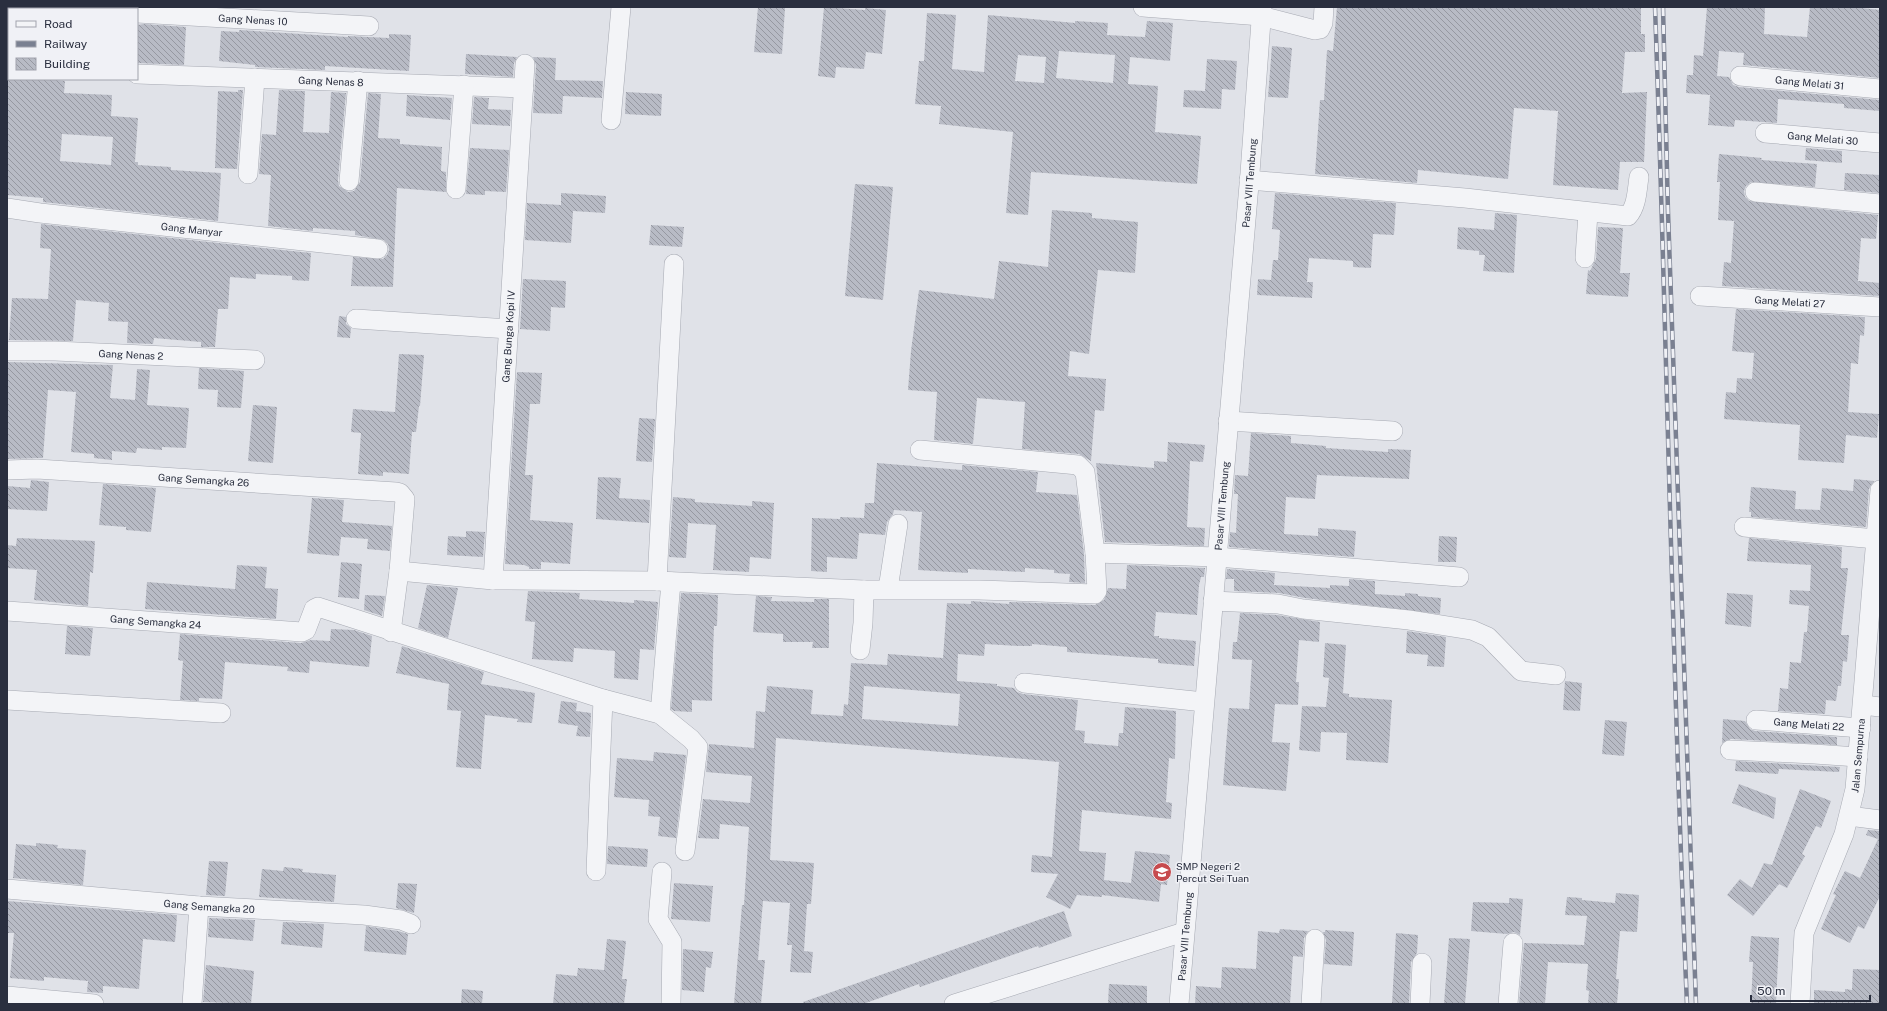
<svg xmlns="http://www.w3.org/2000/svg" width="1887" height="1011" font-family="'Public Sans',sans-serif">
<style>
.building{fill:url(#building-back-hatch);fill-rule:evenodd}
.lines{fill:none;stroke-linecap:round;stroke-linejoin:round}
.minor-casing{stroke:#a6a9b2;stroke-width:20}
.minor{stroke:#f3f4f7;stroke-width:19}
.rail-casing{stroke:#7a8091;stroke-width:4.5}
.rail{stroke:#f0f1f6;stroke-width:3;stroke-dasharray:9;stroke-linecap:butt}
.labels{text-anchor:middle;stroke-width:3;stroke-linejoin:round;paint-order:stroke}
.street-label{font-size:10px;fill:#2a2f3f;stroke:#f0f1f6}
.poi-label{font-size:10px;fill:#2a2f3f;stroke:#f0f1f6;text-anchor:start}
</style>
<defs>
<pattern id="building-back-hatch" width="6" height="6" patternUnits="userSpaceOnUse"><rect width="6" height="6" fill="#b8bbc5"/><path d="M-1 5l2 2M0 0l6 6M5-1l2 2" fill="none" stroke="#9698a1"/></pattern>
</defs>
<rect width="100%" height="100%" fill="#e0e2e8"/>
<path class="building" d="M758 7 785 8 782 54 754 52Z
M824 7 865 10V8L886 10 882 54 866 52 864 69 836 67 835 78 818 76Z
M1337 7H1641V34H1645V52H1625L1622 93 1647 92 1644 162H1620L1618 190 1553 185 1558 111 1514 108 1508 179 1418 170 1417 183 1315 174 1320 100H1324L1327 50 1333 51Z
M1707 7H1765L1764 34 1807 37 1810 7H1853L1880 10V78L1743 65 1744 53 1719 51 1717 76 1729 77 1733 85 1739 87 1880 100V111L1844 108V104L1778 99 1777 123 1735 120 1734 127 1708 125 1710 95 1686 93 1687 75H1693L1694 55 1703 56Z
M927 13 956 15 952 69 984 72 988 15 1075 23V21L1108 23 1107 35 1145 37 1147 21 1173 23 1170 61 1130 57 1128 84 1158 86 1155 132 1201 136 1197 184 1031 172 1028 215 1006 213 1013 132 939 124 941 106 915 104 919 61H924ZM1059 51 1115 55 1113 83 1056 78ZM1018 55 1046 57 1044 83 1015 81Z
M144 24 186 27 184 65 137 63V25Z
M239 30 348 37V36L389 38V34L411 35 409 71 325 66V70L255 67V65L219 61 221 31 239 32Z
M1272 46 1292 48 1288 98 1268 97Z
M466 54 517 57 514 63 513 77 465 74Z
M533 57 556 58 555 80 603 81 602 98 563 96 562 114 533 113 536 65Z
M1207 59 1237 61 1235 90 1222 89 1221 109 1183 107 1184 90 1205 91Z
M7 79H46L65 81 64 93 112 95 111 116 138 118 135 162H138V165L171 167V170L221 173 218 221 43 202V198L7 195ZM62 134 113 137 111 165 60 161Z
M238 90H243L237 169 215 168 218 91 238 92Z
M279 90 305 91 303 132 329 133 331 92 346 93 338 180 339 186 348 192 354 191 360 182 368 93 381 94 378 138 400 139V144L442 147 441 171 446 172V192L397 188 393 287 351 286 353 257 383 259 387 255 389 250 388 244 384 240 355 235V231L313 228V231L268 226 271 175 259 174 262 134 276 135Z
M626 92 662 94 661 116 625 114Z
M407 95 452 98 450 120 406 116Z
M474 97 489 98 488 109 511 110 510 126 472 124Z
M470 148 509 150 506 192 485 191V195L466 194Z
M1806 148 1842 151V163L1805 160Z
M1719 154 1762 158 1761 160 1817 164 1815 187 1751 182 1746 186 1744 191 1745 197 1749 201 1878 215 1876 239 1861 238 1858 281 1880 283V296L1722 286 1724 262 1731 263 1734 221 1718 220 1720 182H1717Z
M1845 173 1880 175V193L1844 190Z
M855 184 893 187 883 300 845 296Z
M561 193 606 196 605 213 573 211 571 243 525 240 527 203 561 205Z
M1275 193 1396 203 1394 235 1373 234 1371 268 1353 267V261L1309 258 1307 282H1313L1312 298 1257 295 1258 279 1271 280 1273 260H1278L1280 230 1272 229Z
M1052 210 1092 213V218L1138 222 1135 273 1098 270 1089 354 1070 351 1068 376 1106 379 1104 411 1095 410 1091 461 1079 454 1022 449 1025 402 977 398 973 444 934 440 937 392 908 390 911 351 919 290 994 299 999 261 1048 267Z
M1495 213 1517 215 1514 273 1483 271 1485 255H1479V251L1457 249 1458 227 1494 230Z
M41 224 311 253 309 281 292 280V276L256 274V279L230 277 228 309H218L215 347H201V342L154 338 153 344 127 343 128 322 108 321 109 303 76 300 73 341 9 340 12 298 48 299 51 249 40 248Z
M651 225 684 227 682 247 649 245Z
M1598 227 1623 228 1620 273H1630L1628 297 1586 294 1588 270 1590 271 1596 259Z
M523 279 566 281 565 308 551 307 550 331 520 329Z
M1736 309 1865 317 1864 336 1860 335 1858 364 1851 363 1848 412 1879 414 1877 438 1846 435 1844 463 1798 460 1800 425 1724 419 1726 392 1736 393 1737 378 1752 379 1754 353 1732 351Z
M339 316 346 317V324L351 328 350 338 337 337Z
M399 354 424 355 420 406H419L416 432H412L409 474 383 472V476L358 474 361 433 351 432 353 409 395 412Z
M7 362 113 365 110 398 135 400 137 369 150 370 147 405 189 408 186 448 162 447V450L137 448 136 453 112 451V460L94 458V454L71 452 76 392 48 390 43 458 7 459Z
M199 368 244 371 241 408 217 407 218 390 198 389Z
M517 372 542 373 540 404H530L525 475H533L530 520 573 523 570 564 541 562V569H529V567L524 565 505 564Z
M253 405 277 407 273 463 248 461Z
M639 418 655 419 652 462 636 461Z
M1251 433 1291 436V443L1326 446V448L1388 452V449L1411 450 1409 479 1317 475 1315 499 1286 497 1284 534 1318 536V528L1356 531 1354 557 1229 547 1230 532 1236 533 1238 494H1234L1235 475 1248 476Z
M1168 442 1205 445 1203 462 1190 461 1187 527 1205 528 1204 546 1105 542 1096 463 1154 468V461L1167 462Z
M877 463 962 470V465L1038 472 1036 492 1077 495 1084 554 1085 583 1069 582 1070 574 1054 573V570L1025 568V572L968 569V573L918 570 922 512 894 510 893 514 887 522 885 535 859 533 857 559 827 557V572L811 571 812 518 840 519V517L864 518 865 503H874Z
M598 477 621 478 619 498 650 500 649 523 596 519Z
M1854 479 1874 481 1869 489 1866 527 1751 517V512H1749L1751 487 1796 491 1795 509 1820 510 1822 488 1853 491Z
M31 480 49 482 47 511 7 509V486L30 488Z
M103 484 156 488 151 532 126 530V527L99 525Z
M673 497 695 499V502L752 506V501L774 503 771 559 750 557 749 572 713 570 716 525 688 523 686 558 669 557Z
M312 498 344 500 342 522 392 526 390 551 367 549 368 539 341 537 339 556 307 553Z
M466 531 485 532 483 557 447 555 448 536 466 537Z
M1439 536 1457 537 1456 562H1438Z
M17 538 95 541 93 573 90 572 88 606 34 600 37 570 7 568V545L16 546Z
M1749 538 1842 547 1841 568H1848L1841 635H1849L1847 662 1843 661 1841 686H1838L1836 701 1826 700 1825 714 1778 711 1780 688 1788 689 1790 662 1801 663 1804 632H1807L1809 606 1789 604 1790 590 1810 591 1811 565 1747 561Z
M341 562 362 564 359 599 338 597Z
M237 565 267 567 265 588 278 589 276 619 145 609 147 582 235 589Z
M1127 565 1205 568 1204 577H1201L1199 585 1197 615 1156 612 1154 636H1159V638L1196 641 1194 666 1158 663V659L1067 652V647L1032 644V646H1019L985 644 984 656 958 654 957 681 997 684V686L1014 688 1017 692 1023 694 1078 700 1075 730 1085 731 1084 743 1118 746 1119 733H1123L1125 707 1176 711 1175 759 1169 758 1166 802 1172 803 1171 819 1082 810 1079 851 1106 853 1104 880 1131 883 1135 851 1170 855 1167 885 1161 884 1159 902 1102 895V897L1077 895 1070 909 1046 897 1058 874 1031 872 1032 855 1052 857 1059 762 776 738 770 860 814 863 811 904H807L804 951 813 952 811 973 790 972 792 945H787L790 903 763 901 758 960H765L761 1004H734L742 905H744L749 827 720 824 719 839 698 838 703 799 750 803 752 776 706 772 709 744 754 748 756 711 765 712 767 686 813 690 811 714 843 716 844 704 848 705 851 663 887 665 888 654 943 658 947 603 971 604V601L1009 604V602L1095 605 1104 600 1108 588 1126 589ZM864 686 960 694 958 726 862 719Z
M1227 569 1275 573 1274 585 1330 588V585L1349 586V579L1375 581V594L1405 596V593L1418 594V596L1441 598 1440 614 1305 598 1279 593 1234 591V579H1226Z
M427 585 458 588 448 638 418 628Z
M528 591 580 593 579 599 634 603V600L658 602 654 650 640 649 638 680 614 678 615 651 574 648 573 662 532 659 535 622 525 621Z
M681 593 718 595 717 626H714L713 654 712 701 692 700V712L674 711 671 709Z
M1727 593 1753 595 1751 627 1725 624Z
M365 595 385 596 382 616 364 610Z
M756 596 772 597 771 601 814 602V599H829V648H812L813 642H783V634L753 632Z
M1240 613 1277 615 1320 622 1319 642 1299 640 1296 682H1299L1298 705 1275 704 1272 742 1290 743 1286 791 1223 785 1229 708 1249 709 1252 660 1232 659 1233 642H1237Z
M67 626 93 628 90 656 65 654Z
M331 629 354 630 372 636 369 667 310 661 309 673 287 671 288 667 225 662 222 699 199 698V701L180 700 183 661 178 660 180 634 301 643 311 640 330 641Z
M1407 631 1446 637 1444 667 1427 666 1428 655 1406 653Z
M1325 643 1346 645 1343 693 1349 694V697L1392 700 1388 763 1346 760 1347 733 1321 732 1320 752 1299 750 1302 706 1326 707 1329 678 1323 677Z
M402 646 484 672 481 684 535 693 532 723 517 722 518 719 485 715 481 769 456 767 461 711 447 710 449 684 396 673Z
M1565 681 1582 683 1580 711 1563 710Z
M561 701 577 703 576 711 591 713 590 737 576 736 578 726 558 723Z
M1723 719 1745 721 1750 729 1755 731 1837 737V745L1731 739 1722 743Z
M1605 720 1627 722 1624 756 1602 754Z
M654 752 686 755 676 838 658 836 660 817 648 816 649 800 614 797 617 758 653 761Z
M1736 761 1840 767 1839 772 1779 769 1778 774 1735 771Z
M1739 784 1776 798 1774 819 1732 803Z
M1800 789 1831 801 1821 828 1816 826 1802 854 1805 856 1787 888 1779 884 1753 916 1727 895 1740 879 1752 888 1764 863 1772 865Z
M1868 830 1880 831V896L1864 929 1858 926 1850 943 1821 929 1836 895 1833 894 1845 871 1860 878 1878 839 1866 835Z
M36 843 58 845 57 848 86 850 83 885 13 878 16 844 36 846Z
M608 846 648 849 647 867 607 864Z
M209 861 228 862 225 896 206 895Z
M284 867 303 869 302 872 336 875 334 902 259 897 262 869 283 871Z
M398 883 417 884 414 913 396 908Z
M674 883 713 886 710 922 671 919Z
M1616 893 1639 895 1637 932 1620 931 1616 979H1619L1617 1004H1588L1589 991 1586 990 1588 964 1548 962 1545 1004H1519L1524 943 1584 945 1587 916 1565 915 1567 897 1582 898V900L1615 903Z
M1509 898 1523 899 1520 935 1514 932 1507 934 1471 931 1473 902 1509 903Z
M7 901 177 915 175 942 143 939 139 989 103 986V993L87 992 88 981 44 977V981L10 978 14 933H7Z
M1064 911 1072 936 1039 948 1038 946 920 987 919 984 863 1004H804L803 1002Z
M209 918 255 920 253 941 208 937Z
M283 922 324 924 322 948 281 944Z
M366 926 398 931 408 934 406 955 364 951Z
M1280 929 1308 931 1304 938 1303 957 1293 956 1290 1004H1195L1196 986 1221 988 1222 967 1256 969 1258 931 1279 933Z
M1325 930 1354 932 1352 966 1324 964 1326 940 1323 932H1325Z
M1396 933 1418 935 1417 953 1411 962 1409 1004H1392Z
M1751 936 1779 938 1776 1004H1751L1753 962H1749Z
M1449 938 1470 939 1465 1004H1444Z
M607 939 626 941 622 979H627L624 1004H553L556 974 577 976 578 968 604 970Z
M683 949 713 952 711 968 706 967 704 992 682 990Z
M206 965 254 971 251 1004 203 1002Z
M1853 969 1880 970V1004H1814V990L1845 992V989L1852 990Z
M1109 984 1147 986V1004H1108Z
M462 989 483 991 482 1004H461Z"/>
<g class="lines">
<g class="minor-casing">
<g id="minor">
<path d="M18 7 54 9"/>
<path d="M1143 7 1261 16 1315 30 1320 29 1323 23 1324 7"/>
<path id="s1" d="M137 13 369 26"/>
<path d="M7 67H9"/>
<path id="s2" d="M137 74 524 88"/>
<path id="s3" d="M1740 76 1880 89"/>
<path d="M611 120 621 7"/>
<path id="s4" d="M1765 133 1880 143"/>
<path d="M248 174 255 78"/>
<path d="M1249 180 1465 198 1628 216C1637 206 1637 190 1639 177"/>
<path d="M349 181 358 81"/>
<path d="M456 189 464 85"/>
<path d="M1755 192 1880 204"/>
<path id="s5" d="M7 208 40 213 378 249"/>
<path d="M1585 258 1588 213"/>
<path id="s6" d="M1700 296 1880 307"/>
<path d="M356 319 509 329"/>
<path id="s7" d="M7 351H55L255 360"/>
<path d="M1228 421 1393 431"/>
<path id="s8" d="M7 470 37 469 396 492 400 493 405 499 399 571 493 580 657 581 864 590H979L1095 594 1097 591 1095 553 1085 472 1078 465 920 450"/>
<path d="M1744 527 1876 539"/>
<path d="M1095 553 1217 557 1459 577"/>
<path id="s9" d="M493 580 525 64"/>
<path d="M657 581 674 264"/>
<path d="M888 589 898 524"/>
<path d="M1213 601 1278 604 1303 609 1409 620 1472 630 1488 637 1521 671 1556 675"/>
<path id="s10" d="M7 611 302 632 306 630 314 609 318 607 603 699 660 714 691 739 698 747 685 851"/>
<path d="M391 632 399 571"/>
<path d="M860 650 863 623 864 590"/>
<path d="M1024 683 1204 702"/>
<path d="M7 700 221 713"/>
<path d="M1863 705 1880 707"/>
<path d="M660 714 671 582"/>
<path id="s11" d="M1756 720 1861 728"/>
<path d="M1730 750 1814 754 1858 757"/>
<path d="M1849 816 1880 820"/>
<path d="M596 871 603 699"/>
<path d="M662 872 658 919 672 942 671 1004"/>
<path id="s12" d="M7 889 199 906 364 915 401 920 411 924"/>
<path d="M7 996 94 1004"/>
<path d="M192 1004 199 906"/>
<path d="M954 1004 1184 932"/>
<path id="s13" d="M1179 1004 1250 173 1262 7"/>
<path d="M1311 1004 1315 939"/>
<path d="M1420 1004 1422 963"/>
<path d="M1508 1004 1513 943"/>
<path id="s14" d="M1800 1004 1804 933 1844 834 1855 789 1880 490"/>
</g>
</g>
<use href="#minor" class="minor"/>
<g class="rail-casing">
<path id="rail" d="M1655 7C1667 339 1672 672 1687 1004
M1663 7 1668 212 1696 1004"/>
</g>
<use href="#rail" class="rail"/>
</g>
<defs>
<g id="school-disc" transform="scale(1)"><circle r="9.5" fill="#c74b4e" stroke="#f0f1f6"/><path d="M0-5L7-2L0 1L-7-2ZM-4 1L0 2.5L4 1V4Q0 6-4 4Z" fill="#fff"/></g>
</defs>
<g fill-rule="evenodd">
<use href="#school-disc" x="1162" y="872"/>
</g>
<g class="labels">
<g class="street-label">
<text dy="4" stroke="none"><textPath href="#s1" startOffset="116">Gang Nenas 10</textPath></text>
<text dy="4" stroke="none"><textPath href="#s2" startOffset="194">Gang Nenas 8</textPath></text>
<text dy="4" stroke="none"><textPath href="#s3" startOffset="70">Gang Melati 31</textPath></text>
<text dy="4" stroke="none"><textPath href="#s4" startOffset="58">Gang Melati 30</textPath></text>
<text dy="4" stroke="none"><textPath href="#s13" startOffset="824">Pasar VIII Tembung</textPath></text>
<text dy="4" stroke="none"><textPath href="#s5" startOffset="186">Gang Manyar</textPath></text>
<text dy="4" stroke="none"><textPath href="#s6" startOffset="90">Gang Melati 27</textPath></text>
<text dy="4" stroke="none"><textPath href="#s9" startOffset="244">Gang Bunga Kopi IV</textPath></text>
<text dy="4" stroke="none"><textPath href="#s7" startOffset="124">Gang Nenas 2</textPath></text>
<text dy="4" stroke="none"><textPath href="#s8" startOffset="197">Gang Semangka 26</textPath></text>
<text dy="4" stroke="none"><textPath href="#s13" startOffset="500">Pasar VIII Tembung</textPath></text>
<text dy="4" stroke="none"><textPath href="#s10" startOffset="149">Gang Semangka 24</textPath></text>
<text dy="4" stroke="none"><textPath href="#s11" startOffset="53">Gang Melati 22</textPath></text>
<text dy="4" stroke="none"><textPath href="#s14" startOffset="258">Jalan Sempurna</textPath></text>
<text dy="4" stroke="none"><textPath href="#s12" startOffset="203">Gang Semangka 20</textPath></text>
<text dy="4" stroke="none"><textPath href="#s13" startOffset="68">Pasar VIII Tembung</textPath></text>
</g>
<g class="poi-label">
<text x="1176" y="870">SMP Negeri 2<tspan x="1176" dy="12">Percut Sei Tuan</tspan></text>
</g>
</g>
<rect width="1887" height="1011" fill="none" stroke="#2a2f3f" stroke-width="16"/>
<rect x="8" y="8" width="130" height="72" fill="#f0f1f6" stroke="#a1a3ad"/>
<rect x="16" y="21" width="20" height="6" fill="#f3f4f7" stroke="#a1a3ad"/>
<text x="44" y="28" font-size="12" fill="#2a2f3f">Road</text>
<rect x="16" y="41" width="20" height="6" fill="#7a8091" stroke="#a1a3ad"/>
<text x="44" y="48" font-size="12" fill="#2a2f3f">Railway</text>
<rect x="16" y="58" width="20" height="12" fill="url(#building-back-hatch)" stroke="#a1a3ad"/>
<text x="44" y="68" font-size="12" fill="#2a2f3f">Building</text>
<path d="M1751 995v6h119v-6" fill="none" stroke="#2a2f3f" stroke-width="2"/>
<text x="1757" y="995" font-size="12" fill="#2a2f3f" stroke="#f0f1f6" stroke-width="3" paint-order="stroke">50 m</text>
</svg>
